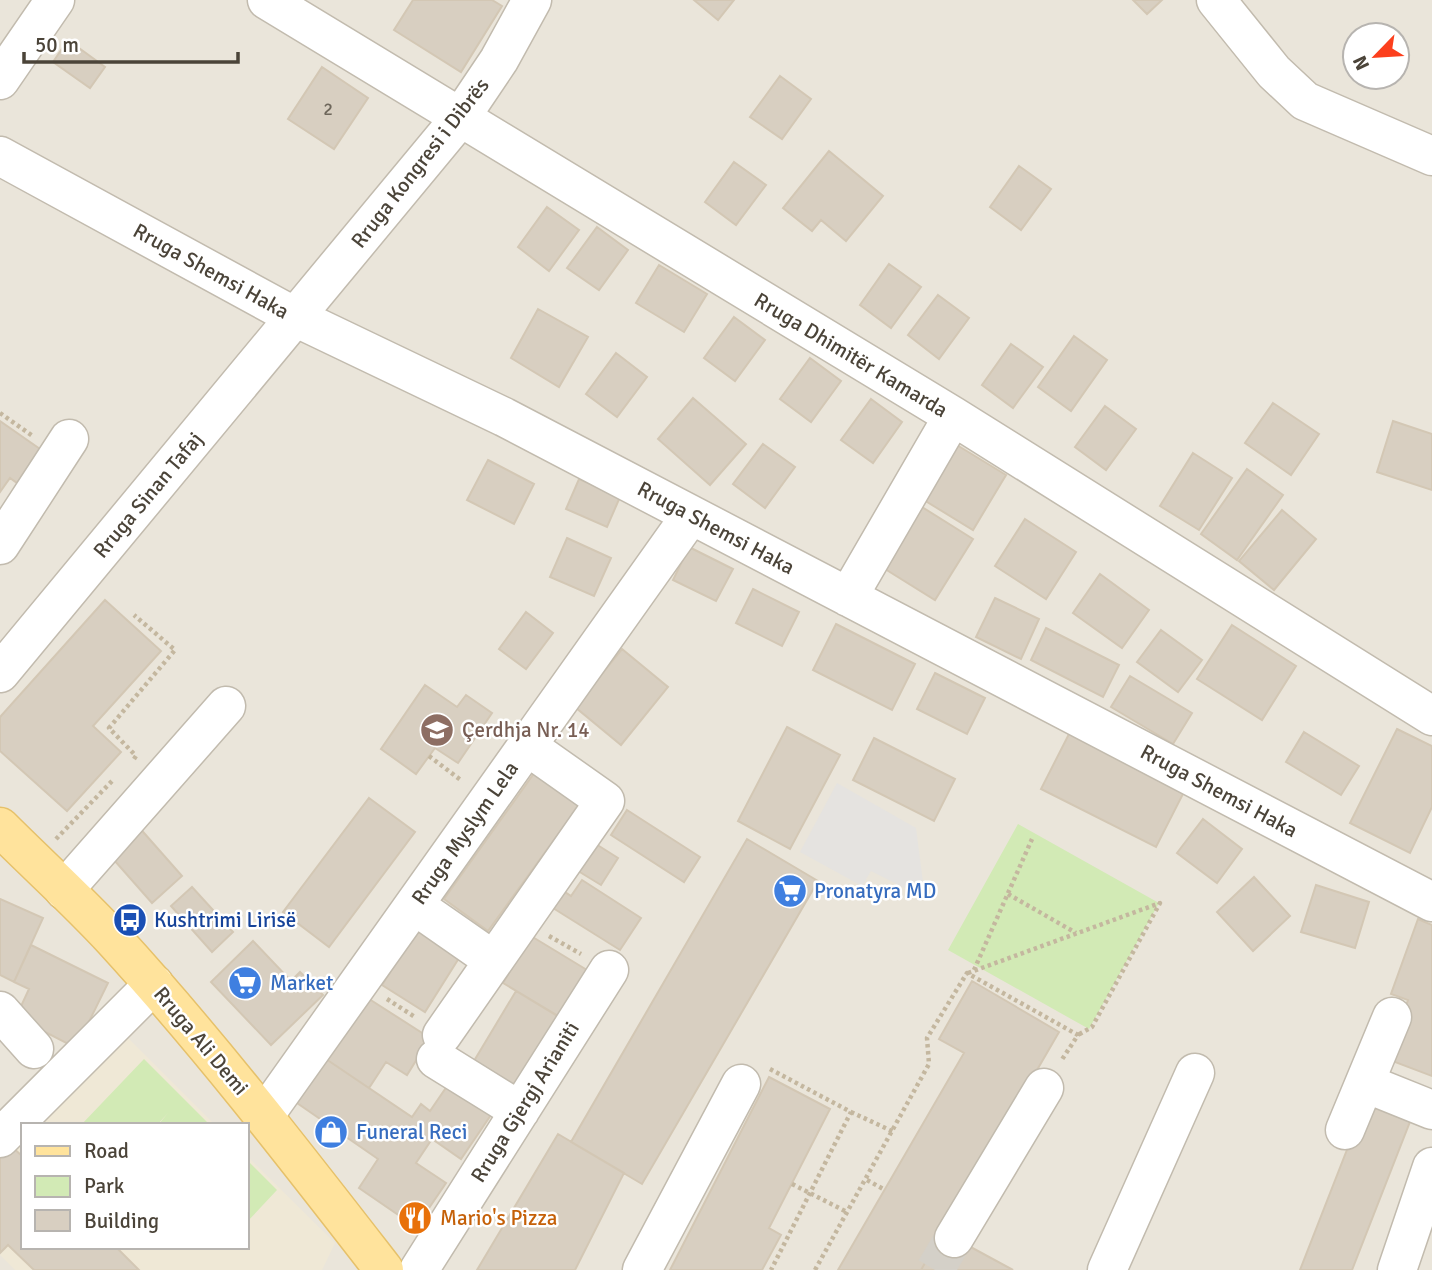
<svg xmlns="http://www.w3.org/2000/svg" width="1432" height="1270" font-family="Signika,sans-serif">
<style>
.residential{fill:#eae5da;fill-rule:evenodd}
.education{fill:#efe8d6}
.green{fill:#d2eab5}
.parking{fill:#e5e3e0}
.building{fill:#d8cfc1;stroke:#d3c7b4;stroke-width:2}
.lines{fill:none;stroke-linecap:round;stroke-linejoin:round}
.minor-tunnel{stroke:#d4d0c8;stroke-width:38;stroke-dasharray:38 19;stroke-linecap:butt}
.minor-casing{stroke:#c2bbae;stroke-width:41}
.major-casing{stroke:#e6c16a;stroke-width:41}
.path{stroke:#c4b79f;stroke-width:4.5;stroke-dasharray:3.5 3.5;stroke-linecap:butt}
.minor{stroke:#fff;stroke-width:38}
.major{stroke:#ffe39c;stroke-width:38}
.labels{text-anchor:middle;stroke-width:5;stroke-linejoin:round;paint-order:stroke}
.number-label{font-size:18px;fill:#6e675b}
.street-label{font-size:21px;fill:#4b4439;stroke:#fff}
.education-label{font-size:21px;fill:#785e54;stroke:#fff;text-anchor:start}
.shop-label{font-size:21px;fill:#366cbe;stroke:#fff;text-anchor:start}
.transit-label{font-size:21px;fill:#164399;stroke:#fff;text-anchor:start}
.food-label{font-size:21px;fill:#c56008;stroke:#fff;text-anchor:start}
</style>
<rect width="100%" height="100%" fill="#f6f3ec"/>
<path class="residential" d="M0 0H1432V1270H0ZM1355 35H1397V77H1355ZM23 1125H247V1247H23Z"/>
<path class="education" d="M122 1032 215 1125H30Z
M23 1133V1247H247V1156L335 1243 322 1270H15L0 1255V1156Z"/>
<path class="green" d="M1018 824 1159 903 1089 1029 948 950Z
M144 1059 210 1125H158L168 1113 157 1125H81Z
M247 1160 277 1190 247 1222Z"/>
<path class="parking" d="M837 783 916 828 925 898 871 871 862 886 800 852Z"/>
<path class="building" d="M413 0H492L502 6 461 72 394 30Z
M694 0H734L718 20Z
M1133 0H1162L1147 14Z
M68 40 105 67 90 88 53 62Z
M322 67 368 98 334 149 288 119Z
M780 76 811 99 782 139 750 117Z
M829 151 883 196 846 241 821 220 812 231 783 208Z
M734 162 766 185 736 225 705 202Z
M1019 166 1051 189 1021 230 990 207Z
M547 207 579 230 549 271 518 247Z
M597 227 628 250 599 290 567 268Z
M889 264 921 287 891 328 860 305Z
M659 265 707 294 684 332 636 303Z
M938 295 969 318 939 359 908 335Z
M538 309 588 337 559 387 511 358Z
M734 317 765 340 735 381 704 358Z
M1074 336 1107 360 1071 411 1038 387Z
M1011 344 1043 367 1013 408 982 385Z
M616 353 647 377 617 417 586 394Z
M810 358 841 381 811 422 780 399Z
M693 398 746 444 710 485 658 439Z
M871 399 902 422 873 463 841 440Z
M1273 403 1319 434 1291 475 1245 443Z
M1105 406 1136 429 1106 470 1075 447Z
M0 421 40 449 17 483 10 478 0 492Z
M1393 421 1432 434V490L1377 472Z
M947 439 1006 475 973 530 914 494Z
M763 444 795 467 765 508 733 484Z
M1193 453 1232 478 1199 530 1160 506Z
M488 460 534 484 514 524 467 500Z
M1247 469 1283 495 1237 560 1201 534Z
M579 479 620 497 607 527 566 509Z
M914 502 973 539 935 600 877 564Z
M1282 510 1316 539 1274 590 1239 561Z
M1025 519 1076 552 1046 599 995 566Z
M567 538 611 558 594 596 550 577Z
M689 547 733 569 716 601 673 580Z
M1100 574 1149 610 1122 648 1073 613Z
M753 589 799 612 782 646 736 623Z
M995 598 1039 619 1021 659 976 637Z
M105 600 161 651 93 726 121 752 67 811 0 751V717Z
M526 612 553 633 526 669 499 649Z
M836 624 915 664 892 710 813 670Z
M1232 625 1296 666 1262 720 1197 679Z
M1046 628 1119 665 1103 697 1031 660Z
M1161 630 1202 660 1178 692 1137 662Z
M622 649 668 687 621 745 575 707Z
M935 673 985 698 967 734 917 709Z
M1130 676 1192 713 1173 744 1111 707Z
M425 685 457 707 466 695 492 713 458 763 435 748 416 774 381 749Z
M787 727 840 755 790 849 738 821Z
M1397 729 1432 746V807L1410 853 1350 823Z
M1071 730 1186 788 1156 847 1041 789Z
M1304 732 1359 766 1341 795 1286 762Z
M874 738 955 779 934 821 853 780Z
M535 772 580 804 488 931 444 899Z
M369 798 415 832 329 947 283 912Z
M627 810 700 857 684 882 611 835Z
M1203 819 1242 849 1217 883 1177 853Z
M137 825 182 876 152 903 107 852Z
M588 839 618 858 601 885 570 866Z
M747 839 818 881 642 1184 571 1142Z
M1254 877 1290 916 1253 951 1217 912Z
M582 880 641 918 620 950 545 903 556 886 571 896Z
M1316 885 1369 902 1355 948 1301 932Z
M192 887 233 932 212 952 171 906Z
M0 899 43 918 14 982 0 975Z
M1418 919 1432 925V1076L1387 1059 1408 1000 1391 994Z
M417 930 459 958 425 1012 382 985Z
M531 936 587 970 560 1017 503 983Z
M253 941 291 981 300 972 323 995 271 1045 211 982Z
M31 945 108 983 76 1048 16 1017 29 989 14 982Z
M972 981 1059 1032 921 1270H838L964 1053 939 1039Z
M516 991 564 1020 522 1090 474 1061Z
M366 997 430 1038 407 1075 386 1062 369 1088 326 1059Z
M326 1059 412 1117 421 1104 430 1111 452 1079 495 1109 461 1159 432 1139 416 1163 446 1183 416 1227 359 1188 378 1159 297 1103Z
M769 1077 830 1109 769 1228 781 1235 762 1270H670Z
M1368 1096 1413 1114 1352 1270H1300Z
M558 1134 624 1173 575 1270H477Z
M10 1145 23 1157V1247H116L139 1270H34L8 1245 0 1253V1156Z
M943 1232 1013 1270H921Z"/>
<g class="lines">
<path class="minor-tunnel" d="M935 1270 954 1238"/>
<g class="minor-casing">
<path id="minor" d="M267 0 953 416 1432 716
M1216 0 1274 72 1305 101 1432 156
M0 80 55 0
M0 156 297 318 504 417 1432 902
M0 545 69 439
M848 597 953 416
M0 673 460 118 499 60 532 0
M64 890 226 706
M414 905 493 960
M0 1011 34 1049
M442 1035 605 801 527 746
M436 1059 520 1111
M1365 1083 1432 1110
M264 1116 691 515
M1345 1130 1392 1017
M0 1138 154 984
M954 1238 1044 1088
M419 1270 609 970
M642 1270 741 1084
M1107 1270 1195 1073
M1397 1270 1432 1167"/>
</g>
<g class="major-casing">
<path id="major" d="M0 827C38 865 78 901 114 940 210 1045 297 1158 384 1270"/>
</g>
<path class="path" d="M0 413 34 437
M429 756 462 781
M134 759 136 756 109 728 175 650 134 615
M56 839 113 780
M1008 894 1076 933
M549 936 581 954
M974 970 1032 839
M968 973 1160 903 1092 1027 1078 1035
M387 999 415 1017
M770 1069 851 1112 771 1270
M851 1112 894 1132
M867 1180 885 1190
M792 1184 847 1212
M815 1270 929 1064 927 1038 967 973 1078 1035 1061 1061"/>
<use href="#minor" class="minor"/>
<use href="#major" class="major"/>
</g>
<defs>
<g id="school-disc" transform="scale(1.75)"><circle r="9.5" fill="#8d6e63" stroke="#fff"/><path d="M0-5L7-2L0 1L-7-2ZM-4 1L0 2.5L4 1V4Q0 6-4 4Z" fill="#fff"/></g>
<g id="supermarket-disc" transform="scale(1.75)"><circle r="9.5" fill="#3f7fe0" stroke="#fff"/><path d="M-6-5.5h2.5l.6 2H6L4.5 2H-2.5L-4.4-4H-6ZM-1.5 3.2a1.3 1.3 0 1 0 .1 0ZM3 3.2a1.3 1.3 0 1 0 .1 0Z" fill="#fff"/></g>
<g id="bus-disc" transform="scale(1.75)"><circle r="9.5" fill="#1a4fb4" stroke="#fff"/><path d="M-5-6H5V4H4V6H2V4H-2V6H-4V4H-5ZM-3.5-4V0h7V-4ZM-3.5 1.2v1.5H-2V1.2ZM2 1.2v1.5H3.5V1.2Z" fill="#fff"/></g>
<g id="shop-disc" transform="scale(1.75)"><circle r="9.5" fill="#3f7fe0" stroke="#fff"/><path d="M-5-2.5h2.3a2.7 3.5 0 0 1 5.4 0H5L5.5 6h-11ZM-1.5-2.5h3a1.5 2.3 0 0 0-3 0Z" fill="#fff"/></g>
<g id="restaurant-disc" transform="scale(1.75)"><circle r="9.5" fill="#e8710a" stroke="#fff"/><path d="M-5-6h1v4h1v-4h1v4h1v-4h1v5L-1.5 .5V6h-2V.5L-5-1ZM5-6V6H3V1.5H1.5Q1.5-4 5-6Z" fill="#fff"/></g>
</defs>
<g fill-rule="evenodd">
<use href="#school-disc" x="437" y="730"/>
<use href="#supermarket-disc" x="790" y="891"/>
<use href="#bus-disc" x="130" y="920"/>
<use href="#supermarket-disc" x="245" y="983"/>
<use href="#shop-disc" x="331" y="1132"/>
<use href="#restaurant-disc" x="415" y="1218"/>
</g>
<g class="labels">
<g class="number-label">
<text x="328" y="115">2</text>
</g>
<g class="street-label">
<text transform="translate(420 163) rotate(-52)" y="7">Rruga Kongresi i Dibrës</text>
<text transform="translate(211 271) rotate(29)" y="7">Rruga Shemsi Haka</text>
<text transform="translate(851 355) rotate(31)" y="7">Rruga Dhimitër Kamarda</text>
<text transform="translate(148 495) rotate(-50)" y="7">Rruga Sinan Tafaj</text>
<text transform="translate(716 528) rotate(28)" y="7">Rruga Shemsi Haka</text>
<text transform="translate(1219 791) rotate(28)" y="7">Rruga Shemsi Haka</text>
<text transform="translate(465 833) rotate(-55)" y="7">Rruga Myslym Lela</text>
<text transform="translate(201 1041) rotate(50)" y="7">Rruga Ali Demi</text>
<text transform="translate(525 1102) rotate(-58)" y="7">Rruga Gjergj Arianiti</text>
</g>
<g class="education-label">
<text x="462" y="737">Çerdhja Nr. 14</text>
</g>
<g class="shop-label">
<text x="814" y="898">Pronatyra MD</text>
<text x="270" y="990">Market</text>
<text x="356" y="1139">Funeral Reci</text>
</g>
<g class="transit-label">
<text x="154" y="927">Kushtrimi Lirisë</text>
</g>
<g class="food-label">
<text x="440" y="1225">Mario's Pizza</text>
</g>
</g>
<rect x="21" y="1123" width="228" height="126" fill="#ffffff" stroke="#b7b4b0" stroke-width="2"/>
<rect x="35" y="1146" width="35" height="10" fill="#ffe39c" stroke="#b7b4b0" stroke-width="2"/>
<text x="84" y="1158" font-size="21" fill="#4b4439">Road</text>
<rect x="35" y="1176" width="35" height="21" fill="#d2eab5" stroke="#b7b4b0" stroke-width="2"/>
<text x="84" y="1193" font-size="21" fill="#4b4439">Park</text>
<rect x="35" y="1210" width="35" height="21" fill="#d8cfc1" stroke="#b7b4b0" stroke-width="2"/>
<text x="84" y="1228" font-size="21" fill="#4b4439">Building</text>
<g transform="translate(1376 56) rotate(245)"><circle r="33" fill="#ffffff" stroke="#b7b4b0" stroke-width="2"/>
<path d="M0-5L12 26L0 18L-12 26Z" fill="#fc3f1d"/>
<text y="-10" font-size="19" font-weight="bold" text-anchor="middle" fill="#4b4439">N</text>
</g>
<path d="M24 52v10h214v-10" fill="none" stroke="#4b4439" stroke-width="3.5"/>
<text x="35" y="52" font-size="21" fill="#4b4439" stroke="#ffffff" stroke-width="5" paint-order="stroke">50 m</text>
</svg>
